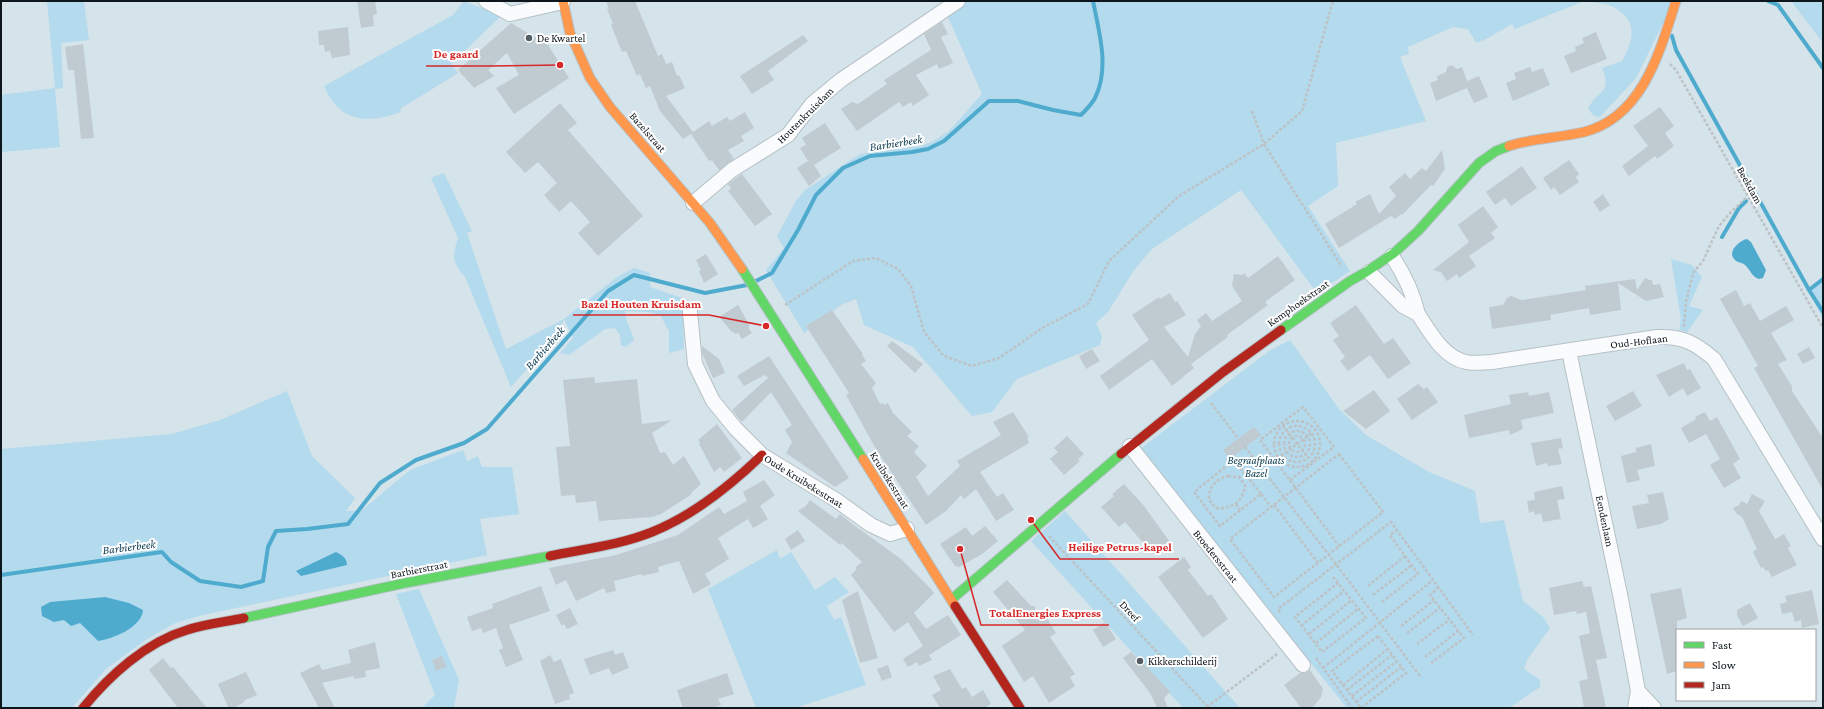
<svg xmlns="http://www.w3.org/2000/svg" width="1824" height="709" font-family="'Crimson Pro',serif">
<style>
.green{fill:#b3daed}
.water{fill:#4fabce}
.lines{fill:none;stroke-linecap:round;stroke-linejoin:round}
.stream{stroke:#4fabce;stroke-width:4}
.building{fill:#c0cbd1}
.street-casing{stroke:#b6c1c7;stroke-width:16}
.fast-casing{stroke:#b6c1c7;stroke-width:11}
.slow-casing{stroke:#b6c1c7;stroke-width:11}
.jam-casing{stroke:#b6c1c7;stroke-width:11}
.path{stroke:#bdc2c4;stroke-width:2.5;stroke-dasharray:3 2;stroke-linecap:butt}
.street{stroke:#f9fbfc;stroke-width:14}
.fast{stroke:#63d668;stroke-width:9}
.slow{stroke:#ff974d;stroke-width:9}
.jam{stroke:#b3261e;stroke-width:9}
.poi-dot{fill:#535e63;stroke:#fff;stroke-width:1.5}
.labels{text-anchor:middle;stroke-width:4;stroke-linejoin:round;paint-order:stroke}
.poi-label{font-size:11px;fill:#0d161b;stroke:#fff;text-anchor:start}
.street-label{font-size:11px;fill:#0d161b;stroke:#fff}
.park-label{font-size:11px;font-style:italic;fill:#07394c;stroke:#fff}
.water-label{font-size:12px;font-style:italic;fill:#164458;stroke:#fff}
.leader{fill:none;stroke:#d62828;stroke-width:1.5}
.callout-dot{fill:#d62828;stroke:#fff;stroke-width:1.5}
.callout-label{font-size:12px;text-anchor:middle;font-weight:bold;fill:#d62828;stroke:#fff;stroke-width:4;stroke-linejoin:round;paint-order:stroke}
</style>
<rect width="100%" height="100%" fill="#d5e3ea"/>
<path class="green" d="M47 1H84L89 40 61 43 63 88 55 89 60 147 1 152V95L55 88Z
M464 1 501 16 451 64 458 73 400 109 401 112C367 124 340 123 324 86L453 15Z
M958 1H1584L1515 29 1512 24 1486 39 1476 43 1468 29 1453 27 1408 47 1409 54 1400 57 1426 121 1336 143 1338 186 1308 206 1350 271 1317 293 1241 190 1152 249 1134 270 1108 312 1096 323 1102 336 1100 345 1017 379 992 412 972 416 913 347 864 325 856 299 841 305 804 333 766 270 784 248 777 236 796 201 805 190 860 154 921 146 932 142 949 131 982 94 945 10Z
M1588 1H1674L1636 78 1600 117 1594 116 1588 109C1597 89 1613 94 1602 68L1622 61C1633 41 1639 22 1615 8 1608 3 1596 3 1588 1Z
M1791 1H1823V43Z
M444 173 472 231 467 233 506 349 564 319 617 277 634 268 650 273V287L682 298 684 349 669 353V331L660 315 649 312 625 311C625 321 632 331 634 340L626 347 621 345 620 335 615 328 605 329 569 355 560 353 573 338 564 319 557 335 511 387 465 277C452 261 452 258 458 238L431 178Z
M1671 259 1692 265 1702 277 1689 306 1703 310 1687 332 1679 330 1681 319Z
M1823 279V320L1809 290Z
M1290 340 1339 409 1366 435 1429 472 1475 491 1480 523 1504 520 1523 601 1543 617 1550 628 1527 660 1524 669 1540 680V687L1512 706 1507 708H1347L1172 491 1140 449 1269 351Z
M287 391 312 456 355 498 346 511H361L410 470 463 450 467 461 478 456 482 467H512L519 514 480 519 487 555 203 615 175 623 144 641 106 669 72 708H1V449L172 434 220 420Z
M1065 511 1240 708H1183L1031 541Z
M777 550 780 559 791 552 815 590 835 577 849 592 827 606 834 620 841 617 866 685 795 708H756L708 589Z
M419 589 459 680 454 708H422L435 695 396 594Z"/>
<path class="water" d="M1747 239 1751 242 1766 270 1763 278 1759 279C1752 277 1751 271 1746 266 1743 262 1738 263 1735 260 1726 252 1740 240 1747 239Z
M336 552C342 555 347 558 347 565L301 576 296 571Z
M105 597 129 603 143 610C142 627 113 639 98 641L80 623 71 626 64 620 54 622 42 616 41 607 50 602Z"/>
<g class="lines">
<path class="stream" d="M1768 1 1778 5 1823 68
M1672 36 1676 50 1809 290 1823 279
M1722 237 1739 208 1746 201
M756 281 772 273 798 230 816 195 843 168 870 156 912 152 928 149 944 141 989 101H1018L1053 110 1081 115C1086 110 1092 104 1095 98 1110 68 1099 32 1093 1
M1809 290 1823 312
M1 575 162 552 171 562 200 581 241 587 263 581 268 547 276 531 307 529 348 524 380 483 416 460 464 443 487 429 608 291 634 275 705 293 747 285"/>
</g>
<path class="building" d="M357 1H375L377 14 373 15 374 26 361 28Z
M606 1H635L658 56 662 54 666 64 672 62 677 76 679 75 685 88 666 96 693 132 709 121 712 126 727 117 730 121 745 112 754 128 741 136 744 141 728 150 734 159 719 170 712 160 709 161 691 134 683 139 660 111 650 86 646 88 640 74 637 76 626 51 622 52 611 25 613 24 607 9H609Z
M942 22 948 34 941 37 953 63 939 69 937 64 916 75 929 95 913 106 911 102 903 107 899 102 857 131 841 109 852 102 858 104 887 84 884 80 931 50 924 34Z
M511 23 548 45 569 78 514 114 496 88 519 75 507 53 488 70 494 76 474 88 458 70Z
M348 27 350 55 332 58 330 51 325 52 324 45H319L318 31Z
M1596 32 1607 59 1571 73 1564 56 1576 51 1575 47 1584 43 1582 38Z
M803 35 808 41 768 71 774 80 752 94 740 76Z
M83 44 94 138 81 139 74 70H68L65 47Z
M1451 65 1457 69 1462 67 1467 81 1479 76 1488 97 1474 103 1467 88 1436 101 1430 83 1438 80 1437 76 1446 72 1447 67Z
M1530 67 1532 72 1543 68 1550 85 1513 101 1506 83 1516 79 1514 73Z
M560 103 577 123 568 130 643 216 598 256 578 233 590 222 571 201 559 212 544 195 557 183 538 162 525 173 506 152Z
M1660 107 1674 126 1665 133 1674 146 1657 159 1655 156 1629 176 1622 166 1648 146 1633 126Z
M825 123 841 148 814 165 821 176 809 186 797 168 808 161 800 148 806 145 802 138Z
M1442 150 1445 169 1433 186 1431 185 1402 215 1401 214 1395 219 1391 216 1339 248 1325 224 1357 204 1355 202 1370 194 1379 214 1396 196 1389 187 1405 173 1410 179 1422 168 1426 171Z
M1569 160 1579 174 1576 177 1579 182 1560 195 1554 187 1551 190 1543 178Z
M1522 166 1537 188 1511 206 1505 198 1495 205 1486 192Z
M742 174 772 214 755 226 728 191 731 189 728 184Z
M1603 194 1610 205 1600 212 1593 202Z
M1483 206 1498 227 1491 233 1495 238 1469 256 1476 266 1459 278 1457 274 1447 281 1441 272 1433 270 1469 242 1458 225Z
M706 254 718 274 704 283 699 271 701 270 696 260Z
M1278 256 1295 280 1265 302 1268 305 1227 335 1228 337 1191 364 1194 368 1172 386 1152 359 1109 390 1100 376 1149 340 1132 315 1159 297 1160 299 1170 293 1175 302 1177 301 1186 315 1164 327 1188 357 1195 334 1201 326 1197 320 1206 313 1212 321 1242 301 1232 286 1234 274 1242 275 1244 273 1248 278Z
M1645 278 1649 280H1652L1653 285 1660 284 1664 297 1646 301 1618 283 1621 310 1590 315 1589 308 1550 315 1551 320 1492 329 1489 307 1503 305 1507 298 1511 296 1522 300 1586 290 1585 286 1635 279 1637 290Z
M1736 290 1744 306 1750 303 1760 321 1786 306 1794 320 1771 333 1787 360 1778 364 1792 386V391L1823 438V490L1754 368 1758 366 1720 299Z
M738 305 750 326 748 327 752 333 742 339 738 333 736 334 731 331 719 317Z
M1356 305 1384 344 1393 338 1411 363 1388 379 1370 355 1348 371 1340 361 1345 357 1333 340 1339 336 1330 323Z
M832 310 863 354 862 355 866 361 861 364 876 383 872 388 880 404 883 403 884 405 888 403 893 413 912 432 907 436 919 446 914 452 927 466 916 477 928 496 960 466 957 461 1001 435 993 422 1013 412 1029 437 1027 438 1029 443 980 472 997 497 1003 493 1014 510 996 521 976 489 964 499 961 495 946 511 926 525 876 449 846 395 849 393 806 326Z
M892 341 923 364 915 373 887 346Z
M702 346 719 359 725 373 713 378 702 353Z
M1809 347 1815 358 1803 364 1797 354Z
M1092 349 1100 361 1086 369 1079 356Z
M769 356 849 478 835 487 786 453 792 442 785 430 792 425 771 392 742 422 732 410 768 378 765 375 744 386 737 376Z
M1684 363 1687 370 1690 369 1701 388 1687 396 1683 388 1669 397 1656 375Z
M594 377 595 383 637 379 642 424 672 420 652 433 660 453 665 452 673 465 684 456 701 484 691 493 692 494 661 514 652 517 599 521 596 501 576 503 575 495 561 496 556 447 570 446 563 380Z
M1418 384 1424 389 1427 387 1438 402 1412 420 1397 399Z
M1374 390 1390 411 1366 429 1343 411Z
M1633 391 1642 406 1615 421 1606 406Z
M1528 392 1529 396 1549 392 1554 413 1521 420 1523 429 1510 435 1509 430 1469 438 1464 415 1511 404 1509 395Z
M1705 412 1710 421 1717 417 1740 459 1733 464 1741 478 1724 488 1710 465 1720 459 1706 434 1689 443 1681 428 1696 419 1695 417Z
M717 424 742 458 724 472 720 467 714 472 699 444 700 442 698 440Z
M1254 427 1261 435 1230 459 1223 450Z
M1067 436 1084 454 1078 459 1080 461 1064 475 1050 459 1058 452 1054 448Z
M1561 438 1563 448 1558 449 1562 464 1548 466 1547 463 1536 466 1531 443Z
M1651 444 1655 466 1637 470 1640 480 1627 483 1621 456 1636 452V448Z
M764 480 775 495 760 506 768 519 753 528 748 519 718 538 729 559 705 574 711 584 693 594 679 561 658 567 659 572 642 576V574L614 581 616 591 606 593 604 588 576 601 566 580 556 585 549 568 616 555 678 535 719 507 724 514 747 501 743 492Z
M1124 484 1144 506 1170 542 1153 554 1125 522 1119 527 1101 507 1114 496 1112 494Z
M1562 486 1565 499 1557 500 1561 519 1543 522 1541 513 1535 515 1534 511 1529 513 1527 501 1535 500 1534 492Z
M1663 492 1669 519 1661 524 1637 529 1632 506 1649 503 1647 495Z
M1752 494 1765 501 1759 511 1775 539 1784 534 1791 546 1788 548 1797 565 1772 577 1768 570 1766 571 1763 567 1761 568 1753 552 1757 549 1742 517 1737 514 1733 508 1739 505 1741 501 1747 504Z
M810 500 836 519 840 514 855 526 901 559 931 589 934 593 914 613 926 629 948 615 961 635 929 655 932 660 919 666 917 662 908 667 903 659 923 646 908 622 894 632 851 575 857 569 855 568 862 562 842 543 840 545 798 511 806 506Z
M985 526 998 541 982 554 959 567 955 566 940 544 966 527 972 536Z
M798 530 805 541 791 550 785 539Z
M1184 557 1191 567 1188 570 1208 596 1211 594 1228 619 1203 638 1158 577Z
M1007 580 1031 606H1035L1036 620 1045 615 1056 633 1050 637 1075 674 1070 677 1075 686 1049 703 1033 676 1024 682 1002 646 1025 630 993 592Z
M1582 581 1584 587 1591 586 1607 658 1596 660 1606 708H1584L1579 681 1588 679 1579 636 1590 633 1586 612 1577 614 1576 611 1554 615 1549 588Z
M541 586 550 611 509 625 523 660 506 667 499 650 503 648 496 628 483 633 481 628 472 631 467 617 493 608 492 604Z
M1681 588 1687 618 1677 621V671L1667 674 1650 594Z
M1812 590 1819 624 1802 628 1801 620 1795 622 1792 612 1782 614 1780 604 1787 602 1785 596Z
M858 591 878 658 860 663 842 600Z
M1750 603 1758 618 1743 626 1737 615V610Z
M570 608 578 624 567 629 564 624 562 626 556 615Z
M1105 622 1116 639 1103 647 1093 630Z
M375 642 380 668 365 671 366 677 354 679V676L322 683 335 708H319L300 673 319 664 322 670 351 663 348 650Z
M613 650 615 655 623 652 629 668 612 675 609 668 590 675 584 659Z
M1131 652 1136 657 1137 656 1170 692 1164 698 1168 708H1157L1150 693 1123 658Z
M550 655 554 662 561 659 574 693 569 695 570 699 555 704 540 661Z
M442 656 446 667 436 671 432 660Z
M163 658 171 668 173 667 207 708H178L149 670Z
M888 665 892 677 882 681 877 669Z
M950 669 962 689 966 687 972 697 983 690 991 704 984 708H940L932 695 941 690 933 676Z
M1310 670 1323 689 1321 697 1314 706 1309 708H1301L1284 685 1300 673H1305Z
M246 672 257 695 245 700 243 703 233 708 228 707 218 684Z
M727 673 734 694 718 699 721 705 712 708H683L677 690Z"/>
<g class="lines">
<g class="street-casing">
<path id="street" d="M486 1 510 14 563 2
M693 203 732 170 788 135 812 104 841 80 958 1
M1369 272 1403 306 1418 314C1413 293 1404 274 1392 256
M690 312 695 364 713 401 736 429 762 455 836 500 871 525 890 534 907 529
M1418 314C1430 332 1443 357 1466 362 1474 364 1484 362 1492 362L1657 337C1683 336 1695 343 1714 359L1823 539
M1569 351 1621 599 1638 691 1635 708
M1130 446 1303 665
M1638 691 1654 708"/>
</g>
<g class="fast-casing">
<path id="fast" d="M742 269 863 459
M1281 330 1350 281 1366 272 1394 253 1418 231 1479 163 1496 151 1509 146
M952 599 1121 454
M244 618 405 583 550 556"/>
</g>
<g class="slow-casing">
<path id="slow" d="M563 1 570 33 590 78 610 107 710 223 742 269
M1509 146C1533 138 1559 138 1584 132 1643 117 1660 51 1676 1
M863 459 955 606"/>
</g>
<g class="jam-casing">
<path id="jam" d="M1121 454 1223 372 1281 330
M550 556C584 549 620 545 652 532 692 516 731 485 762 455
M955 606 1020 708
M83 708C109 676 146 642 187 630 205 624 225 622 244 618"/>
</g>
<path class="path" d="M1670 64 1676 70 1823 328
M1252 111 1264 144 1342 267
M785 305 853 261 876 258 898 269 911 286 924 332 944 356 972 366 999 358 1044 327 1088 304 1109 261 1179 196 1264 144 1302 111 1333 1
M1684 327 1686 302 1693 273 1703 261 1719 226 1731 212 1747 197
M1211 403 1238 438
M1274 444a23 23 0 1 1 46 0a23 23 0 1 1-46 0Z
M1283 426 1308 458
M1279 444a18 18 0 1 1 36 0a18 18 0 1 1-36 0Z
M1284 444a13 13 0 1 1 26 0a13 13 0 1 1-26 0Z
M1289 444a8 8 0 1 1 16 0a8 8 0 1 1-16 0Z
M1245 447 1336 564 1420 676
M1339 454 1383 512 1274 597 1230 539Z
M1277 459 1313 432
M1234 460 1261 494 1220 526 1194 492Z
M1228 476 1239 477 1245 485C1244 501 1231 510 1216 508L1209 500C1208 487 1216 479 1228 476Z
M1290 480 1334 447 1303 407 1260 440 1339 546
M1261 494 1271 507
M1236 504 1240 510
M1274 505 1318 563
M1049 536 1209 708
M1333 577 1366 618 1322 652 1295 617 1338 583
M1368 586 1405 556
M1373 595 1412 565
M1382 602 1418 574 1390 535 1397 530
M1280 612 1278 609 1391 522 1473 635
M1301 626 1344 591
M1401 626 1434 600
M1407 633 1440 608
M1309 634 1352 600
M1378 636 1406 673 1361 708 1332 671Z
M1316 643 1359 608
M1417 644 1449 620
M1425 657 1458 631
M1316 658 1352 708
M1431 663 1464 638 1430 595 1439 587
M1323 668 1433 580
M1343 685 1388 649
M1347 690 1392 655
M1352 696 1397 661
M1356 702 1401 667
M1207 707 1277 654"/>
<use href="#street" class="street"/>
<use href="#fast" class="fast"/>
<use href="#slow" class="slow"/>
<use href="#jam" class="jam"/>
</g>
<g class="poi-dot">
<circle cx="529" cy="38" r="4"/>
<circle cx="1140" cy="661" r="4"/>
</g>
<g class="labels">
<g class="poi-label">
<text x="537" y="42">De Kwartel</text>
<text x="1148" y="665">Kikkerschilderij</text>
</g>
<g class="street-label">
<text transform="translate(805 115) rotate(-45)" y="4">Houtenkruisdam</text>
<text transform="translate(648 132) rotate(49)" y="4">Bazelstraat</text>
<text transform="translate(1750 185) rotate(61)" y="4">Beekdam</text>
<text transform="translate(1298 303) rotate(-35)" y="4">Kemphoekstraat</text>
<text transform="translate(1639 341) rotate(-7)" y="4">Oud-Hoflaan</text>
<text transform="translate(890 480) rotate(58)" y="4">Kruibekestraat</text>
<text transform="translate(804 481) rotate(32)" y="4">Oude Kruibekestraat</text>
<text transform="translate(1605 521) rotate(78)" y="4">Eendenlaan</text>
<text transform="translate(1216 556) rotate(51)" y="4">Broedersstraat</text>
<text transform="translate(419 569) rotate(-11)" y="4">Barbierstraat</text>
<text transform="translate(1130 611) rotate(47)" y="4">Dreef</text>
</g>
<g class="park-label">
<text x="1256" y="464">Begraafplaats<tspan x="1256" dy="13">Bazel</tspan></text>
</g>
<g class="water-label">
<text transform="translate(896 143) rotate(-9)" y="4">Barbierbeek</text>
<text transform="translate(545 348) rotate(-49)" y="4">Barbierbeek</text>
<text transform="translate(129 547) rotate(-7)" y="4">Barbierbeek</text>
</g>
</g>
<path class="leader" d="M560 65L487 66H426M766 326L709 315H573M1031 520L1060 559H1179M960 549L981 625H1109"/>
<g class="callout-dot">
<circle cx="560" cy="65" r="4"/>
<circle cx="766" cy="326" r="4"/>
<circle cx="1031" cy="520" r="4"/>
<circle cx="960" cy="549" r="4"/>
</g>
<g class="callout-label">
<text x="456" y="58">De gaard</text>
<text x="641" y="308">Bazel Houten Kruisdam</text>
<text x="1120" y="551">Heilige Petrus-kapel</text>
<text x="1045" y="617">TotalEnergies Express</text>
</g>
<rect width="1824" height="709" fill="none" stroke="#0d161b" stroke-width="4"/>
<rect x="1676" y="629" width="140" height="72" fill="#ffffff" stroke="#9ea2a4"/>
<rect x="1684" y="642" width="20" height="6" fill="#63d668" stroke="#9ea2a4"/>
<text x="1712" y="649" font-size="12" fill="#0d161b">Fast</text>
<rect x="1684" y="662" width="20" height="6" fill="#ff974d" stroke="#9ea2a4"/>
<text x="1712" y="669" font-size="12" fill="#0d161b">Slow</text>
<rect x="1684" y="682" width="20" height="6" fill="#b3261e" stroke="#9ea2a4"/>
<text x="1712" y="689" font-size="12" fill="#0d161b">Jam</text>
</svg>
